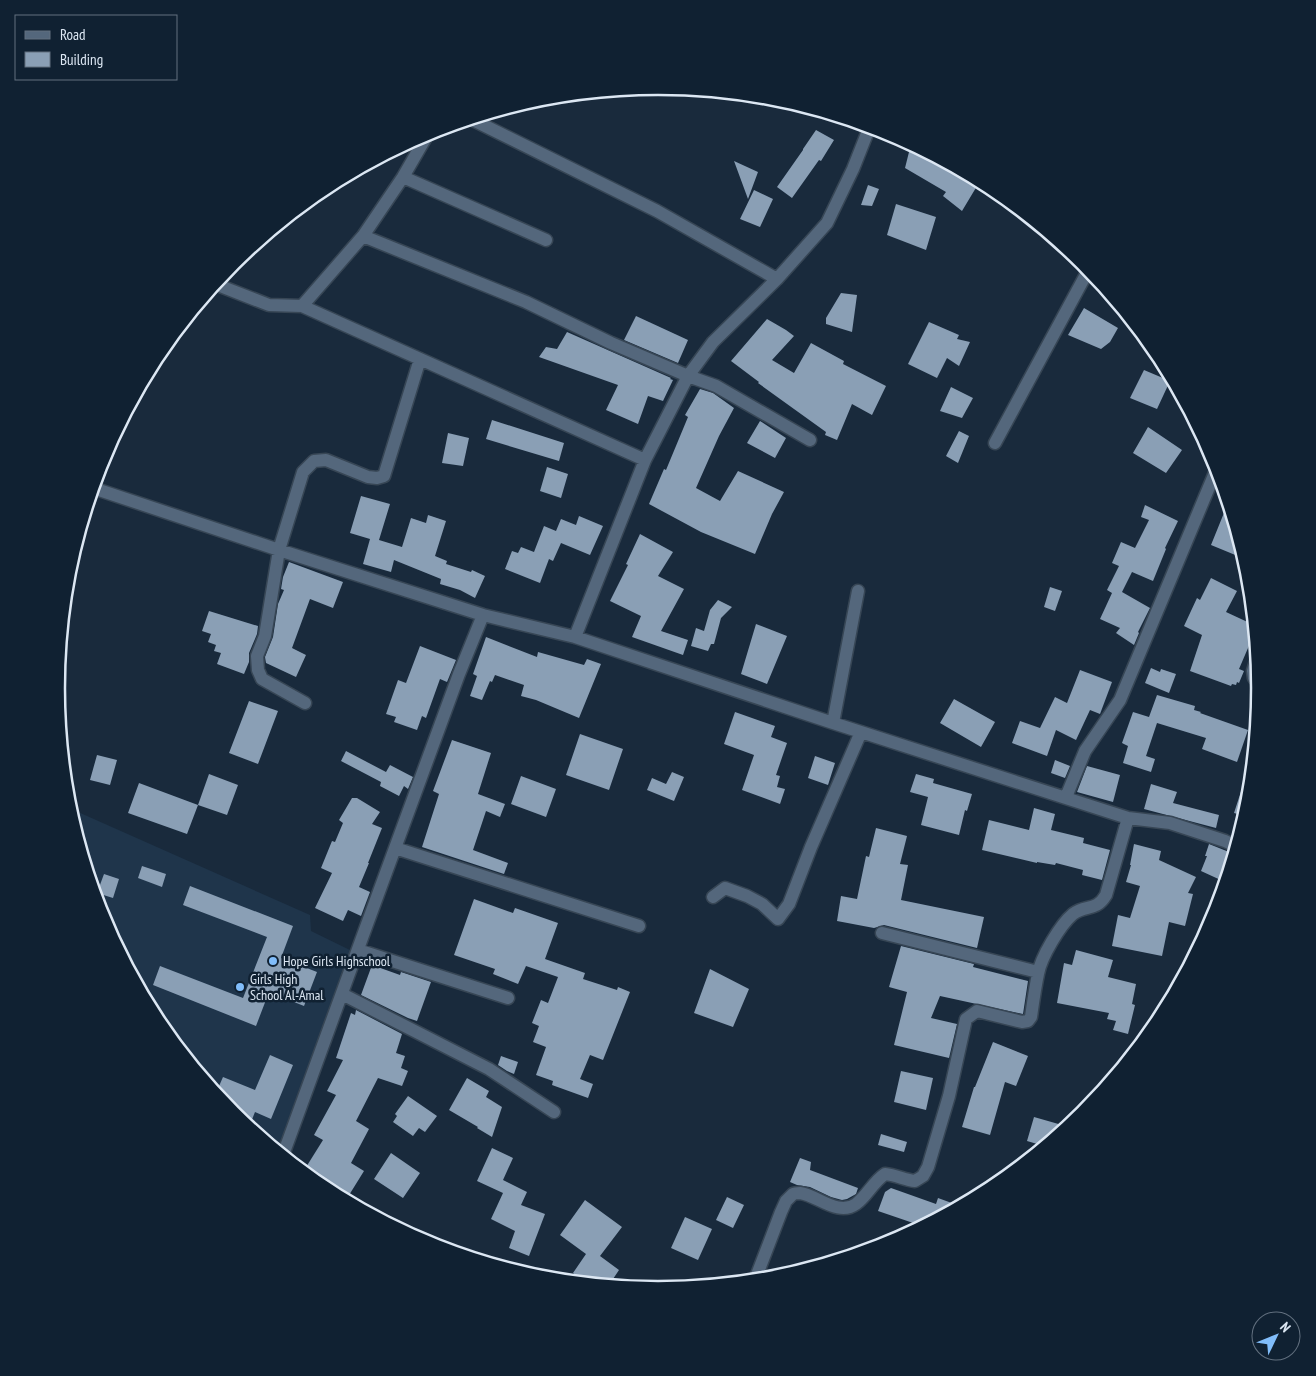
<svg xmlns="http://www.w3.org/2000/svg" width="1316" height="1376" font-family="'PT Sans Narrow',sans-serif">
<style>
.built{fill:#1f354b}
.building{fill:#8a9fb5}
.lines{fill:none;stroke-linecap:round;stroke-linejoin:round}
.street-casing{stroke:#374655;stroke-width:15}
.street{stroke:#54677c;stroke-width:12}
.poi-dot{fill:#81bdfa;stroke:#102132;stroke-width:2}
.labels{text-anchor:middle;stroke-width:5;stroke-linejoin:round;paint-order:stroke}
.poi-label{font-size:14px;fill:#dce7f3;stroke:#102132;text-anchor:start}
.rim{fill:none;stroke:#dce7f3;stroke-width:2.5}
</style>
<rect width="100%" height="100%" fill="#192a3c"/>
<path class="built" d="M69 808 310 915 311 931 354 952 279 1148 270 1144 232 1113 158 1022 102 918Z"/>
<path class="building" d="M816 130 834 140 821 161 819 160 792 198 777 187 803 150V149Z
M911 144 980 181 962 211 943 196 946 192 905 168Z
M734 161 758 172 748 199Z
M868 185 879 189 872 206 861 205Z
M754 190 773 199 760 227 740 219Z
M896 204 936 217 926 250 887 235Z
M841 293 857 295 852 332 826 324V318Z
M1084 308 1118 328 1110 342 1101 349 1068 335Z
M636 316 688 340 678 363 624 340Z
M767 319 786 330 794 336 772 360 794 373 811 343 844 361 843 364 886 386 872 415 852 404 837 440 825 435 826 432 758 383 759 382 731 361Z
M929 322 959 335 957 339 970 342 959 366 947 358 937 378 908 364Z
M567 332 671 378 670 379 673 380 663 401 648 396 638 424 606 410 618 385 539 357 546 347 557 349Z
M1144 370 1170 381 1157 409 1130 398Z
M951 387 973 398 962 418 940 411Z
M700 389 713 393 734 408 719 436 696 488 720 501 738 471 784 492 772 514 755 554 701 532 649 504 664 469 666 470 688 417 685 415Z
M492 420 564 443 559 461 486 439Z
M760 421 786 438 775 458 747 443Z
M1148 427 1182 450 1166 473 1133 453Z
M959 431 969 436 958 463 946 456Z
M448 433 469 438 463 466 442 463Z
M547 467 568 474 561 498 540 491Z
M361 496 390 504 379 540 402 547 411 518 426 523 428 515 446 521 435 556 447 561 446 564 471 572 472 570 485 576 475 598 460 590 440 584 441 579 394 560 391 572 363 564 370 539 350 533Z
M1228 503 1244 556 1245 559 1211 545Z
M1145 505 1178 521 1165 548 1166 549 1153 581 1132 572 1122 592 1150 608 1138 632 1139 633 1134 645 1116 633 1120 628 1100 619 1112 593 1107 590 1119 566 1112 563 1121 542 1135 548 1149 520 1141 517Z
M579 516 603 526 590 555 561 543 553 561 549 559 540 583 505 569 512 551 518 553 521 547 534 552 544 526 556 531 561 519 576 525Z
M640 534 673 552 658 576 684 589 661 631 688 640 683 655 632 637 641 616 610 601 628 565 626 564Z
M289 562 343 582 333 608 310 599 292 648 306 655 296 677 266 663 265 657 273 637 278 604 284 590 281 589 283 577Z
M1211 578 1237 591 1226 612 1254 625V634L1239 669 1244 671 1239 683 1237 682 1236 685 1232 684 1231 686 1190 671 1202 635 1184 626 1197 598 1200 600Z
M1050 587 1062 591 1055 611 1044 607Z
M718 600 732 607 721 618 714 644H711L708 651 691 646 696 628 704 631 710 610Z
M209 611 258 626 257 634 249 653V662L244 674 217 664 221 653 214 651 216 645 208 642 211 634 202 631Z
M756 624 787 636 767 684 741 674Z
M486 637 537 657 538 652 584 665 587 659 601 664 579 718 536 700 521 696 524 685 495 675 492 682 490 681 482 700 470 696 477 676 473 674Z
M420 646 456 660 447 682 440 679 426 718 422 716 417 730 394 722 396 717 386 714 398 680 406 683Z
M1151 668 1160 672 1161 669 1176 674 1169 693 1145 683Z
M1080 670 1112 682 1100 714 1090 710 1076 740 1056 730 1047 756 1012 743 1020 721 1040 728 1055 697 1067 703Z
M1157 695 1195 706 1194 710 1201 712 1200 713 1248 730 1237 762 1202 749 1206 738 1157 723 1146 756 1155 759 1151 772 1123 763 1128 746 1122 743 1133 712 1149 717Z
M954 699 995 722 981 747 940 723Z
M249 701 278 711 258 764 229 753Z
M735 712 775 726 771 737 787 743 776 775 780 776 777 787 785 789 780 804 742 790 754 755 724 744Z
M580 734 623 749 609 790 566 775Z
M452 740 491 753 478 794 505 804 500 817 486 811 473 850 508 863 504 874 422 847 439 794 433 791Z
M346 751 386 772 390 765 413 777 408 789 404 786 399 796 380 786 381 782 341 761Z
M97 755 117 760 110 785 90 780Z
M815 756 835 763 828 785 808 778Z
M1055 760 1070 766 1065 778 1051 773Z
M1087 766 1120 775 1113 802 1077 792Z
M672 772 684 777 674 801 647 790 652 778 666 784Z
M209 774 238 785 227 815 198 805Z
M916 774 934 779 933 783 972 794 967 811 965 810 959 835 921 825 928 797 910 792Z
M521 776 556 789 546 817 511 804Z
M1246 776 1251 777 1248 806 1245 816 1234 813Z
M139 783 198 805 187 834 128 813Z
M1151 784 1177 792 1173 803 1219 815 1216 828 1144 809Z
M352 798H357L380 812 372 824 382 828 368 863H369L359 887 370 892 361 916 348 910 343 921 315 908 332 873 321 868 332 841 335 842 343 823 339 820Z
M1034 808 1055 814 1051 830 1084 838 1083 843 1110 850 1102 880 1082 875 1083 870 1056 863 1055 865 1037 862V863L982 850 989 820 1029 830Z
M876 828 907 836 900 864 908 865 901 900 984 917 977 948 884 925 874 928 837 921 841 896 857 899 866 856 869 857Z
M1134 844 1161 851 1159 860 1196 877 1188 893 1193 894 1185 926 1169 922 1162 956 1112 946 1118 915 1130 918 1140 886 1126 882 1131 865H1130Z
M1209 844 1234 854 1225 882 1201 871 1207 856H1205Z
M142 866 166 874 162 887 138 878Z
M104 874 119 879 113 898 97 893Z
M190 886 293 926 281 958 317 972 304 1006 269 992 256 1026 153 985 160 966 243 998 267 937 183 905Z
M474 899 513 913 515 908 558 923 545 959 585 973 583 979 617 990 618 987 630 992 603 1060 590 1055 580 1079 593 1084 588 1098 552 1085 553 1081 536 1075 546 1047 533 1042 539 1026 532 1023 541 1000 548 1003 558 977 526 966 518 984 493 974 495 969 454 955Z
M901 946 974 964 973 967 1028 981 1023 1014 940 996 931 1018 957 1024 949 1058 894 1045 907 992 889 987Z
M1076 950 1113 960 1108 977 1136 984 1132 1004 1135 1005 1128 1034 1113 1030 1116 1021 1107 1019 1109 1013 1057 1003 1064 963 1072 965Z
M372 965 400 975 401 972 431 982 417 1021 408 1018 361 995Z
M710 969 749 989 733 1027 694 1013Z
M356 1010 402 1034 396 1053 405 1056 401 1068 408 1071 402 1086 378 1078 356 1121 369 1129 351 1163 364 1171 346 1200 323 1188 303 1172 323 1140 314 1135 336 1095 327 1091 343 1060 336 1058 351 1013 355 1015Z
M993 1042 1028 1056 1016 1086 1005 1082 990 1135 962 1127 974 1087H975Z
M270 1055 293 1065 271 1119 255 1112 249 1127 232 1113 216 1093 223 1077 255 1090Z
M501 1056 518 1062 514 1074 507 1071 498 1065Z
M901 1071 933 1078 926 1110 894 1102Z
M467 1078 489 1091 486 1097 502 1107 492 1137 477 1128 478 1127 449 1110Z
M408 1096 437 1116 425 1132 419 1128 413 1136 393 1122 397 1116 395 1114Z
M1034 1117 1062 1125 1060 1133 1044 1146 1027 1141Z
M881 1134 907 1142 904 1152 878 1145Z
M492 1148 513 1158 503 1180 527 1192 521 1205 545 1214 529 1256 509 1248 515 1231 491 1219 503 1193 477 1181Z
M391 1153 420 1173 403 1198 374 1179Z
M800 1158 811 1162 810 1170 858 1188 856 1194 847 1199 842 1200 831 1197 810 1187 797 1185 790 1182Z
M891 1188 936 1204 938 1198 960 1206 922 1226 878 1211 885 1192Z
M727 1197 744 1205 733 1228 716 1220Z
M585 1200 622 1227 600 1256 619 1270 609 1285 587 1283 573 1273 586 1254 560 1235Z
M685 1217 712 1229 698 1260 671 1248Z"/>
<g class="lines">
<g class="street-casing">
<path id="street" d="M471 119 657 211 777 279
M403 177 546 240
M363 236 526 302 611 343 688 376 716 386 810 440
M215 284 269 305 302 306 645 460
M302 306 363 236 403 177 429 132
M995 443 1089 269
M93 488 279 550 483 615 575 637 833 723 1128 818 1170 823 1225 841 1236 846
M575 637 645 460 688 376 713 342 777 279 827 223 853 169 870 126
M1257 658 1253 671 1254 678 1259 683
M305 703 262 679 258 670 257 656 265 636 279 550 303 472 314 461 326 460 368 477 377 478 384 476 420 359
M833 723 858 591
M1066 797 1085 751 1120 700 1217 468
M395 848 639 926
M713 897 725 888 747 896 762 904 778 919 789 904 811 847 861 732
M882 933 1038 972
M358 950 508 998
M342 994 489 1069 554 1112
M283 1155 366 927 459 674 483 615
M755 1280 781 1212 786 1201 793 1194C795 1193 798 1193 800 1193 817 1195 838 1217 856 1204 867 1196 873 1182 885 1174 896 1175 905 1180 915 1181L923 1176 928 1167 949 1096 966 1019 977 1011 1022 1022 1028 1021 1031 1017C1033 1003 1035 988 1038 974 1041 957 1060 925 1073 914 1086 904 1096 912 1106 895L1128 818"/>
</g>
<use href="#street" class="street"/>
</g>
<g class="poi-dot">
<circle cx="273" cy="961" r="5"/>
<circle cx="240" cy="987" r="5"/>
</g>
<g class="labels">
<g class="poi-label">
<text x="283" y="966">Hope Girls Highschool</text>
<text x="250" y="984">Girls High<tspan x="250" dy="16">School Al-Amal</tspan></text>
</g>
</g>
<path d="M0 0H1316V1376H0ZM65 688a593 593 0 1 1 1186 0a593 593 0 1 1-1186 0Z" fill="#102132" fill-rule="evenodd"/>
<path class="rim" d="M65 688a593 593 0 1 1 1186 0a593 593 0 1 1-1186 0Z"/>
<rect x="15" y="15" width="162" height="65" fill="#102132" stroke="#62707f"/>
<rect x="25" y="31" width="25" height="8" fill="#54677c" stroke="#62707f"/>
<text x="60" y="40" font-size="15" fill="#dce7f3">Road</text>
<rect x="25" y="52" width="25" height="15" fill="#8a9fb5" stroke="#62707f"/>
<text x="60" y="65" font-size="15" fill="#dce7f3">Building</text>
<g transform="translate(1276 1336) rotate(47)"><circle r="24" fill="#102132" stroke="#62707f"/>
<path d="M0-4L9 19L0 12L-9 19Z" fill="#81bdfa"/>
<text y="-8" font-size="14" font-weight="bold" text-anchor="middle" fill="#dce7f3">N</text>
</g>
</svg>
